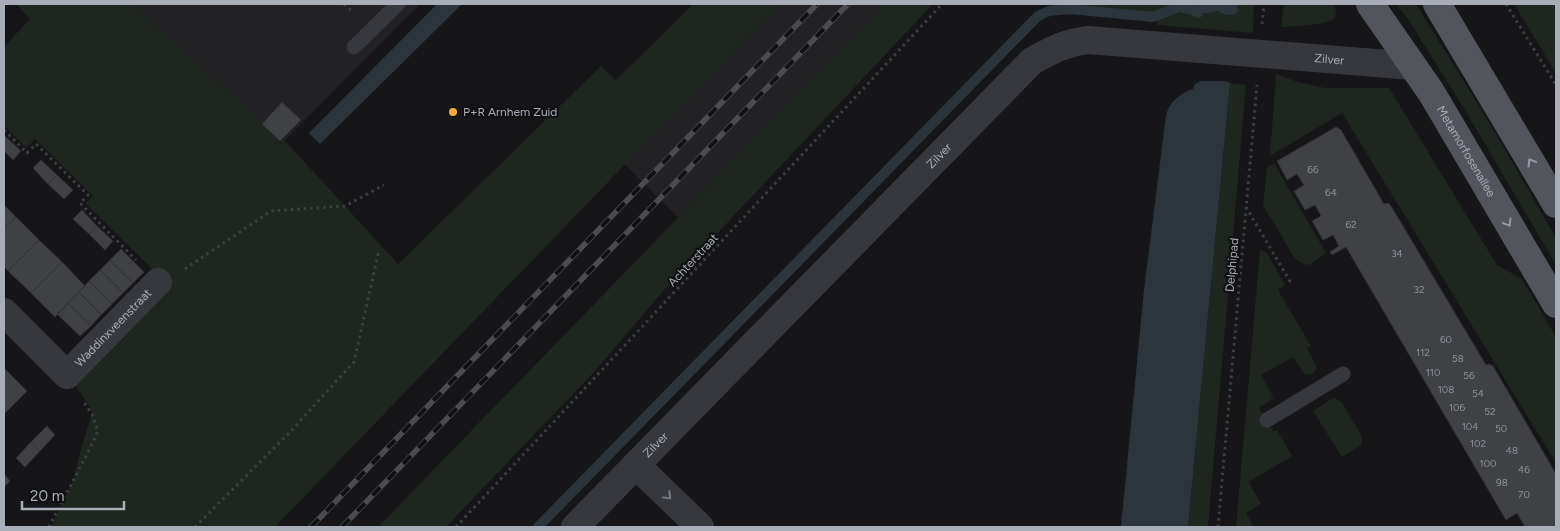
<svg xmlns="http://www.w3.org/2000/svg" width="1560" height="531" font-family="Figtree,sans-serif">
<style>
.built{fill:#222225}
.green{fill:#1e261f}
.water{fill:#2c353c}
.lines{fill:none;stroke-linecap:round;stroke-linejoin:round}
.stream{stroke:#2c353c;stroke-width:10}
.building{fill:#404145;stroke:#303034}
.path{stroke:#3d3f44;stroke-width:3;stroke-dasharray:2.5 4;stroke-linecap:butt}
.service{stroke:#37383d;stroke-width:15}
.minor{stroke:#37383d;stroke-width:28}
.primary{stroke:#53555c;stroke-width:28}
.rail-casing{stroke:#4a4c52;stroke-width:5.5}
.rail{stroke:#111113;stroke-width:4;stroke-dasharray:11;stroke-linecap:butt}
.oneway{stroke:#979ba6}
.oneway2{stroke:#757881}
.poi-dot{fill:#f2b134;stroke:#111113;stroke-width:2}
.labels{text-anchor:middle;stroke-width:4.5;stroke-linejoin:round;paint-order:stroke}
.number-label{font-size:10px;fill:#8e929b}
.street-label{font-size:12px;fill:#a8adb8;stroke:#111113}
.poi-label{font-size:12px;fill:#a8adb8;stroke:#111113;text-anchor:start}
</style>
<rect width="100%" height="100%" fill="#161618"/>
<path class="built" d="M129 4H420L278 147Z
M755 4H901L680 219 617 157Z"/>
<path class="green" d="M16 4H130L288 144 398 264 601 66 616 80 693 4H780L275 527H51L73 481 81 448 92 414 91 409 75 385 169 285 154 271 85 203 93 196 35 139 26 148 4 125V47L30 19Z
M885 4H933L664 290 596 370 446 527H378Z
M1074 4H1175C1177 8 1179 12 1183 13 1191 16 1210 13 1218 11 1224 16 1232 17 1238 12L1237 4H1254L1253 33 1157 25 1159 13 1073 6Z
M1284 4H1332L1336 9C1336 10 1336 16 1335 17 1330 26 1292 26 1281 27Z
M1396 4H1416L1491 126 1556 238V265L1469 117 1408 19Z
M1514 4H1556V73Z
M1276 74 1298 82 1325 88H1389L1497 265 1522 279 1556 337V463L1342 113 1270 156Z
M1230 83 1246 85 1208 527H1188Z
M1274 163 1326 253 1311 264 1306 265 1295 259 1263 205 1267 167Z
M1260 250 1267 253 1285 285 1278 290 1311 346 1307 348 1317 367C1315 373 1311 375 1305 375L1293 357 1261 375 1274 398 1259 408 1273 431 1277 430 1292 456 1249 482 1261 504 1246 513 1254 527H1236Z
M1335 398 1342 402 1362 437V444L1342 457 1313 411 1331 399Z"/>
<path class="water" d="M437 4H462L320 144 309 133Z
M1175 4H1237L1238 12C1232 17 1224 16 1218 11 1210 13 1191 16 1183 13 1179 12 1177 8 1175 4Z
M1201 81H1224L1230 83 1188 527H1121L1144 290 1166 115C1170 101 1179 94 1193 89L1195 84Z"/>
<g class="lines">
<path class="stream" d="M538 527 1038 16 1049 11 1070 9 1153 17 1184 5 1198 13"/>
</g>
<path class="building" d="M282 102 301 120 280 141 262 124Z
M1336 127 1341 130 1384 204 1388 203 1391 206 1486 365 1489 364 1493 366 1556 474V527H1525L1517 513 1506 520 1346 247 1332 255 1330 252 1339 246 1333 235 1323 240 1312 221 1321 216 1315 205 1305 210 1294 191 1304 185 1297 174 1287 180 1277 161Z
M5 136 21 151 13 160 4 151V138Z
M41 160 57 175 48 184 33 168Z
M57 175 73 190 64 199 48 184Z
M4 205 16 217 4 229Z
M82 210 97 226 89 234 73 219Z
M16 217 39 240 8 271 4 267V229Z
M97 226 113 241 105 250 89 234Z
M39 240 62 262 31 293 8 271Z
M121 249 144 272 133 283 110 260Z
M110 260 133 283 123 293 100 270Z
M62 262 85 286 55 317 31 293Z
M100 270 123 293 112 304 89 281Z
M89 281 112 304 101 315 79 292Z
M79 292 101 315 91 326 68 303Z
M68 303 91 326 80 336 57 314Z
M4 368 27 391 4 414Z
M47 426 55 435 40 451 31 442Z
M31 442 40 451 25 467 16 458Z
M4 474 10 481 4 487Z"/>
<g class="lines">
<path class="path" d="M344 4 353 12
M1506 4 1556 85
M1262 24 1264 4
M4 130 27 153 36 144 88 195 80 203 136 260
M1246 207 1291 283
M185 269 271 211 345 206 384 185
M49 527C65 495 83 464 98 431L92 414 83 401
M195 527 290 432 354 362 379 250
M456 527 942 4
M1218 527 1257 85"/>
<path class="service" d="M354 47 398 4
M1267 420 1343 374"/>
<g class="minor">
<path id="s1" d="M4 312 67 375 158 282"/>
<path d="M636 465 700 527"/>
<path id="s2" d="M575 527 1032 61C1052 50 1065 43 1088 40L1413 66"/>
</g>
<g class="primary">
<path id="s3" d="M1370 4 1431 92 1556 304"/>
<path d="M1437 4 1556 204"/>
</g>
<g class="rail-casing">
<path id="rail" d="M311 527 817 4
M342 527 848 4"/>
</g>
<use href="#rail" class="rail"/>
</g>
<defs><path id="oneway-chevron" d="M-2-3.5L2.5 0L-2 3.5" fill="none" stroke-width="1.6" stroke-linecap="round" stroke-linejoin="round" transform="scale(1.25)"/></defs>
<g class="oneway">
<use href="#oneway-chevron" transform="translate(1531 162) rotate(-121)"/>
<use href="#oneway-chevron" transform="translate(1508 223) rotate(59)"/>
</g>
<use class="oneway2" href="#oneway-chevron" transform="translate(668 496) rotate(44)"/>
<circle class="poi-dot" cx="453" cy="112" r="5"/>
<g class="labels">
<g class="number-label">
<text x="1313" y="173">66</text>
<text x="1331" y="196">64</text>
<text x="1351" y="228">62</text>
<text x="1397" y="257">34</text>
<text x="1419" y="293">32</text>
<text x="1446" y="343">60</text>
<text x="1423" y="356">112</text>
<text x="1458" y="362">58</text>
<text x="1433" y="376">110</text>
<text x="1469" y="379">56</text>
<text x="1446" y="393">108</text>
<text x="1478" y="397">54</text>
<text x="1457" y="411">106</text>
<text x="1490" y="415">52</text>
<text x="1470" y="430">104</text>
<text x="1501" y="432">50</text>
<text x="1478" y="447">102</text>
<text x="1512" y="454">48</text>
<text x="1488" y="467">100</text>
<text x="1524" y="473">46</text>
<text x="1502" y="486">98</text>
<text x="1524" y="498">70</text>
</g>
<g class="street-label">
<text dy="4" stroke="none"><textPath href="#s2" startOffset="955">Zilver</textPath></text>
<text dy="4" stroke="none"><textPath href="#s3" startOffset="176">Metamorfosenallee</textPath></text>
<text dy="4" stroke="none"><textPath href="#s2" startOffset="520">Zilver</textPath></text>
<text transform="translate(693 260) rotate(-47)" y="4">Achterstraat</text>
<text transform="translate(1232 265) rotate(-85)" y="4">Delphipad</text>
<text dy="4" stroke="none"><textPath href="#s1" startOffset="155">Waddinxveenstraat</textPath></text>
<text dy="4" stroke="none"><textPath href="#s2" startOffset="115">Zilver</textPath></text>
</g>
<g class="poi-label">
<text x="463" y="116">P+R Arnhem Zuid</text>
</g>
</g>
<rect width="1560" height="531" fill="none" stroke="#a8adb8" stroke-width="10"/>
<path d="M22 501v8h102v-8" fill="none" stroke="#a8adb8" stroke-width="2.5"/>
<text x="30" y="501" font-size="15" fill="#a8adb8" stroke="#111113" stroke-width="4" paint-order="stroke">20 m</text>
</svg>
